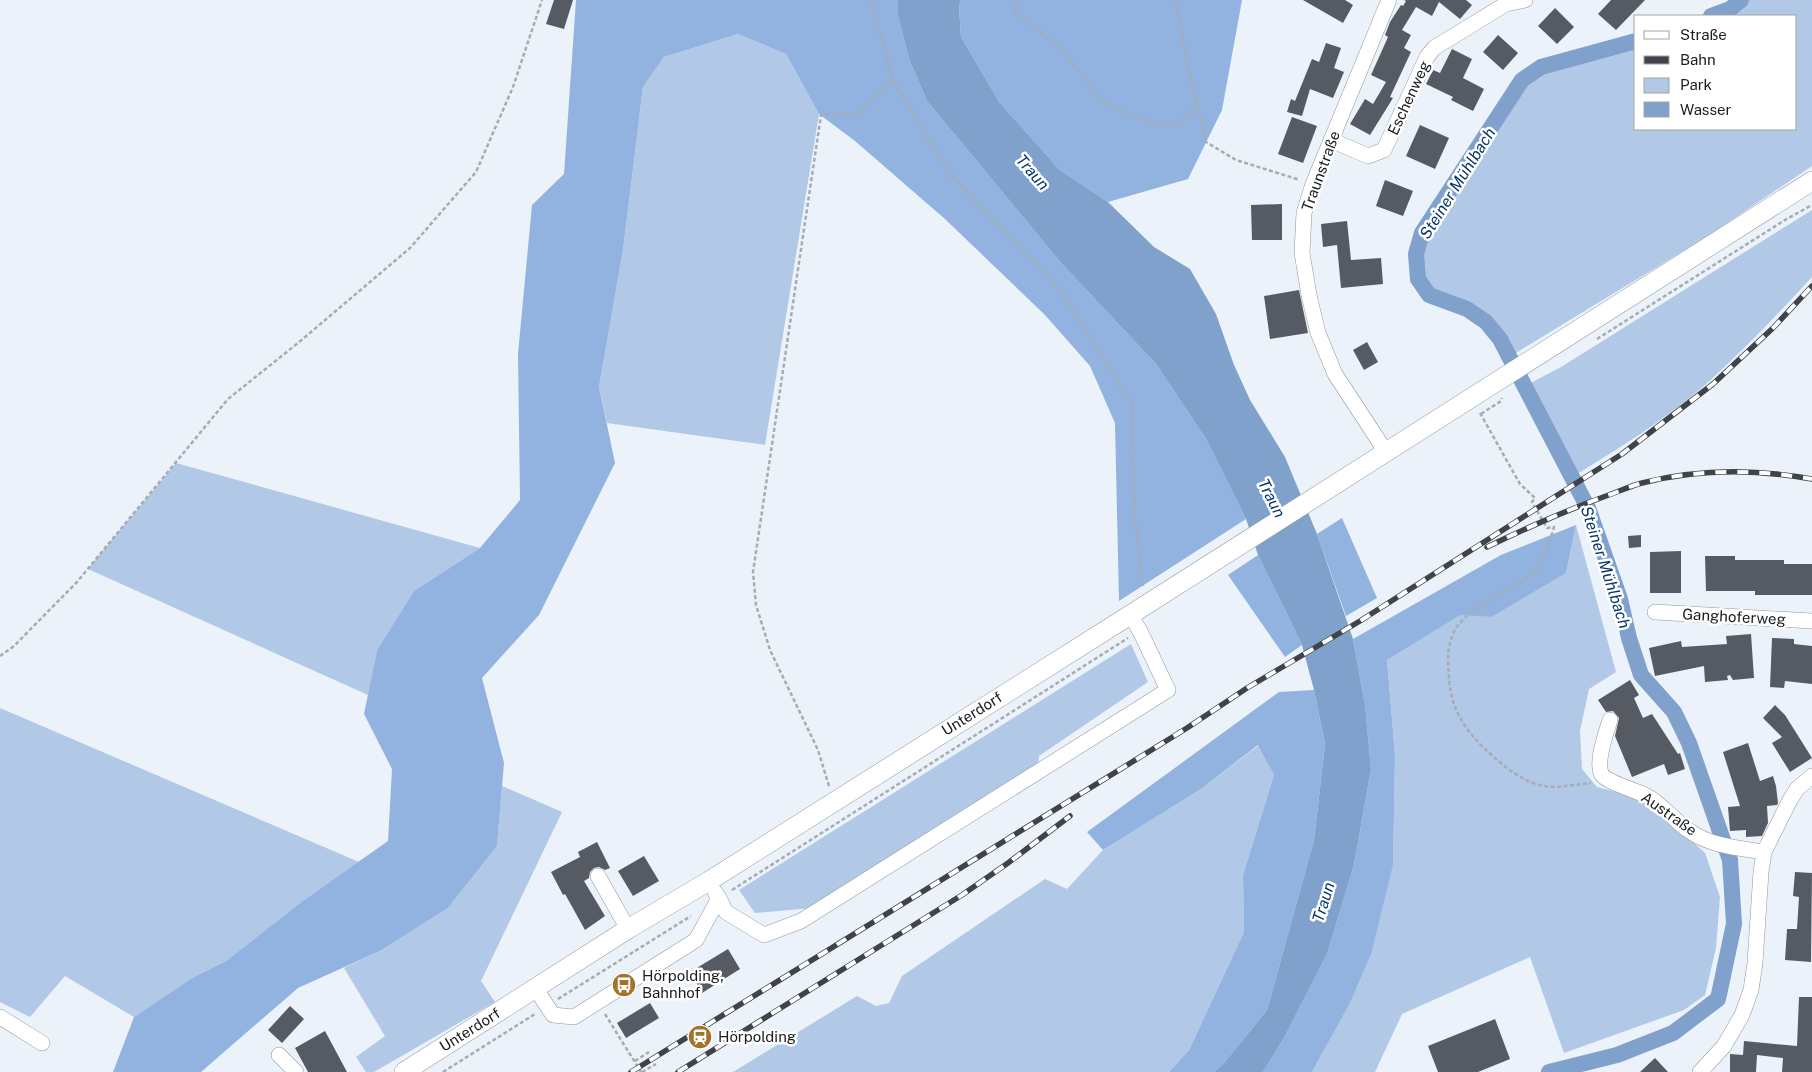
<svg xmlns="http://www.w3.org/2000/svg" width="1812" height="1072" font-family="'Public Sans',sans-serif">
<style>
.green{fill:#b1c8e6}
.forest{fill:#92b3df}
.water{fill:#80a1cc}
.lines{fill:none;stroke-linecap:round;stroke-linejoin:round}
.canal{stroke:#80a1cc;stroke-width:16}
.building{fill:#565b63}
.minor-casing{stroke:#92989f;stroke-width:16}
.major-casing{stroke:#92989f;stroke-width:20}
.path{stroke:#a6acb2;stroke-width:2.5;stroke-dasharray:4 2.5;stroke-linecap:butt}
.minor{stroke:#fff;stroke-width:15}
.major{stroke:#fff;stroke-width:19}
.rail-casing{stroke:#404347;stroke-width:5.5}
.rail{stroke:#fff;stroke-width:4;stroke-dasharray:11;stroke-linecap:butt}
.labels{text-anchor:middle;stroke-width:5;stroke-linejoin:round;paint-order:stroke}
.street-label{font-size:15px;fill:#1a1c1f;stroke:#fff}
.poi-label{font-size:15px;fill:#1a1c1f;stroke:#fff;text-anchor:start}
.water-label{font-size:16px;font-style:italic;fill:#09376c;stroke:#fff}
</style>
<rect width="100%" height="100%" fill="#ebf2fa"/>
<path class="green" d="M1735 0H1812V166L1711 234 1506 359 1498 344 1473 316 1434 302 1417 288 1409 248 1522 75 1636 38V129H1796V16H1699L1716 10Z
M738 34 786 54 819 114 765 445 607 423 599 387 623 250 643 87 664 57Z
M1812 210V277C1778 314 1743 351 1705 385 1665 420 1619 448 1574 476L1523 387 1561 367Z
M176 463 480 548 414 591 377 650 368 695 88 569Z
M1576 525 1616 672 1589 689 1580 731 1582 769 1597 787 1632 796 1658 810 1705 853 1720 897 1716 948 1705 995 1684 1010 1564 1053 1530 957 1402 1014 1375 1072H1312L1348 1007 1393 865 1395 755 1387 660 1460 614 1492 617 1566 573Z
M1131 644 1148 682 1039 756 1038 765 812 908 755 913 739 890Z
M0 708 359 862 300 903 226 961 192 978 134 1017 65 976 30 1017 0 1002Z
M1259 745 1274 775 1243 875 1244 932 1189 1050 1169 1072H733L857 996 876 1006 889 1003 902 976 1045 879 1067 889 1103 850 1201 789Z
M502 786 562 812 481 981 495 1002 374 1072H366L356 1057 385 1036 344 968 380 951 448 908 497 846Z"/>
<path class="forest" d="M576 0H898V16L909 59 927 101 1061 263 1156 364 1206 439 1246 519 1119 601 1115 423 1090 366 1045 315 945 219 855 141 819 114 786 54 738 34 664 57 643 87 623 250 599 387 615 463 539 615 482 678 504 763 497 846 448 908 380 951 298 988 201 1072H113L134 1017 192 978 226 961 300 903 388 841 392 769 364 714 377 650 414 591 480 548 520 500 518 354 532 205 564 174Z
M961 0H1242L1222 110 1188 179 1108 202 1060 170 1000 103 961 37 959 7Z
M1342 518 1377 598 1346 616 1317 534Z
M1576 525 1566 573 1492 617 1460 615 1387 660 1395 755 1393 865 1371 954 1348 1007 1312 1072H1263L1284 1038 1327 954 1354 865 1371 769 1365 705 1353 639 1501 555Z
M1258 555 1302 645 1285 657 1228 575Z
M1314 690 1325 744 1314 840 1267 1010 1224 1063 1214 1072H1169L1189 1050 1244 932 1243 875 1274 775 1258 745 1201 789 1103 850 1087 832 1279 692Z"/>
<path class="water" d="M898 0H961L959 7 961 37 1000 103 1060 170 1108 202 1154 247 1190 269 1216 314 1234 365 1250 400 1285 457 1317 534 1353 639 1365 705 1371 769 1354 865 1327 954 1284 1038 1263 1072H1214L1224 1063 1267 1010 1314 840 1325 744 1314 690 1302 645 1258 555 1246 519 1206 439 1156 364 1061 263 927 101 909 59 898 16Z"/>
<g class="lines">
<path class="canal" d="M1711 16 1730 9 1741 0
M1549 1072 1617 1055 1673 1033 1718 999 1734 924 1730 860 1689 743 1674 712 1641 675 1629 638 1620 599 1588 508 1500 339 1486 322 1467 309 1429 295 1418 279 1416 254 1422 233 1522 80 1541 67 1636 41"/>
</g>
<path class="building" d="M554 0H573L564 29 546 24Z
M1303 0H1345L1353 5 1343 23Z
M1404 0H1466L1472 5 1460 19 1439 2 1432 16 1416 7 1402 30 1411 35 1404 48 1411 52 1390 97 1393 98 1370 135 1350 124 1365 99 1373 104 1386 82 1371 75 1388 37 1385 35 1390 22 1401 5 1403 6 1406 1Z
M1611 0H1645L1616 30 1598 14Z
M1555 8 1574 27 1557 44 1538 26Z
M1498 35 1518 53 1503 70 1483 52Z
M1326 43 1341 48 1334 68 1344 72 1333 98 1310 89 1302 116 1287 112 1291 99 1295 101 1312 59 1319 62Z
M1452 49 1472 59 1463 78 1484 89 1473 111 1451 100 1453 97 1426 84 1433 70 1440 73Z
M1292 117 1317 126 1303 163 1278 154Z
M1420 125 1449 138 1435 169 1406 156Z
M1385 180 1413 191 1403 216 1376 206Z
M1282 204V240H1252L1251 205Z
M1347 221 1351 260 1381 258 1383 284 1341 288 1337 245 1323 247 1321 224Z
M1299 290 1308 333 1270 339 1264 296Z
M1367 342 1378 362 1364 370 1353 350Z
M1641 535V547L1629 548 1628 536Z
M1681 551V593H1650V552Z
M1705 556H1735V560H1784V564H1812V595H1755V591H1706Z
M1751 634 1754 678 1733 680 1730 675 1727 676 1728 680 1705 682 1704 666 1655 676 1649 648 1681 641 1682 647 1727 644 1726 636Z
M1772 638 1794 639V644L1812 646V684L1785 681 1784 688 1770 687Z
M1630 680 1639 695 1634 698 1643 718 1652 714 1678 754 1680 753 1685 769 1668 775 1664 764 1632 777 1615 736 1619 718 1613 711 1606 712 1598 700Z
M1775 705 1785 715 1812 758 1790 772 1772 743 1782 737 1763 718Z
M1748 743 1760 781 1773 776 1776 786 1778 803 1777 805 1767 806 1768 823 1762 836 1746 837V830L1730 831 1728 807 1740 806 1723 752Z
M597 842 610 868 605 870 599 867 594 868 590 872 589 878 584 881 605 916 585 930 565 894 563 895 551 872 580 857 578 852Z
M644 856 659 881 633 896 618 871Z
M1795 872 1812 873 1811 962 1785 960 1787 929H1797L1799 897 1793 896Z
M728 949 740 969 702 993 690 972Z
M1799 997H1812V1072H1782L1783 1058 1757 1055 1756 1072H1730V1054L1743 1055 1744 1041 1797 1046Z
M650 1003 659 1018 626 1038 617 1023Z
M290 1006 304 1019 282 1043 268 1030Z
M1495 1019 1510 1059 1478 1072H1438L1428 1046Z
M325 1031 347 1072H308L295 1048Z
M1655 1058 1668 1072H1640Z"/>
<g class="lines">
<g class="minor-casing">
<path id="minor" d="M1506 4 1525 0
M1331 140 1368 156 1384 150 1427 57 1434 48 1506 4 1510 0
M1386 452 1335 374 1318 333 1309 295 1302 253 1304 213 1313 184 1389 0
M1655 612 1812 621
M1610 720C1606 733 1595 763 1602 775 1607 782 1637 791 1647 796 1662 804 1674 820 1688 830 1710 846 1737 848 1764 852
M598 876 628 929
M719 898 726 912 764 935 801 921 1168 690 1140 631 1130 615
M536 989 553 1015 574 1017 696 940 719 898 715 892
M0 1017 42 1043
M279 1055 296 1072
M1700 1072 1724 1046 1742 1015 1751 990 1755 963 1761 872 1764 852 1790 800 1797 789 1812 776"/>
</g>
<g class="major-casing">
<path id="major" d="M404 1072 628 929 709 881 1130 615 1812 181"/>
</g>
<path class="path" d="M871 0 893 81 950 174 1058 287 1132 404 1134 511 1143 586
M1019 0 1014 12 1061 48 1101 101 1157 125 1181 124 1197 102 1187 63 1176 0
M1197 102 1206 142 1236 160 1300 180
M1597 339 1785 220 1812 205
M1480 413 1520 484 1535 498 1532 502 1547 528 1554 527C1549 544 1545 558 1534 572 1528 579 1517 583 1509 588 1489 601 1457 615 1451 640 1447 652 1448 665 1449 677 1450 705 1463 728 1483 747 1503 766 1527 788 1557 787 1568 786 1580 784 1591 783
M1481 414 1501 401 1502 398
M0 656 14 646 77 582 228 399 298 343 410 248 476 172 513 87 542 0
M829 786 818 750 770 650 756 605 753 572 821 115 857 114 893 81
M732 890 1128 638
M558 999 691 916
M605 1014 641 1072
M635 1061 649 1052
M443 1072 535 1014
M642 1072 656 1064"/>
<use href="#minor" class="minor"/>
<use href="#major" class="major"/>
<g class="rail-casing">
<path id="rail" d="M1487 547C1526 528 1565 511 1606 496 1618 492 1630 486 1642 483 1697 469 1756 469 1812 479
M631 1072 1187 728 1247 688 1360 621 1622 454 1713 384 1773 328 1812 286
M678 1072 962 895 1008 863 1070 816"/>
</g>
<use href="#rail" class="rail"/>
</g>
<defs>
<g id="bus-disc" transform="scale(1.25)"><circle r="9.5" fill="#a37427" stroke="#fff"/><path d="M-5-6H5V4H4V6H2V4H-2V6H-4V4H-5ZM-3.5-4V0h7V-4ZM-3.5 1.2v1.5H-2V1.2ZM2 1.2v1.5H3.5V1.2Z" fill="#fff"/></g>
<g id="station-disc" transform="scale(1.25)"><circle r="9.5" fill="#a37427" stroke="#fff"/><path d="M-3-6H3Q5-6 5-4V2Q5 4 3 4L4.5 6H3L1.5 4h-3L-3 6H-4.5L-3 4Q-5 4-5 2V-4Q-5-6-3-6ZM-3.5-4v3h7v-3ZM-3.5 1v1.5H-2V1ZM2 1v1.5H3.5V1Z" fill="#fff"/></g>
</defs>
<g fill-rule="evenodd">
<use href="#bus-disc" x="624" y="985"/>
<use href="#station-disc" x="700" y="1037"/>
</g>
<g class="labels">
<g class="street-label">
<text transform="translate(1409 98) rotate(-65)" y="5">Eschenweg</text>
<text transform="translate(1321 171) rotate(-70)" y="5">Traunstraße</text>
<text transform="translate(1734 617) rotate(3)" y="5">Ganghoferweg</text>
<text transform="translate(972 714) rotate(-32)" y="5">Unterdorf</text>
<text transform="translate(1669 814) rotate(35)" y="5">Austraße</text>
<text transform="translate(470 1030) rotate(-32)" y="5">Unterdorf</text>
</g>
<g class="poi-label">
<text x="642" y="981">Hörpolding,<tspan x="642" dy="17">Bahnhof</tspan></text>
<text x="718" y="1042">Hörpolding</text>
</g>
<g class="water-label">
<text transform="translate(1033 172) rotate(49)" y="6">Traun</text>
<text transform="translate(1457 183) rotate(-58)" y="6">Steiner Mühlbach</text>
<text transform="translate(1272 498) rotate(63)" y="6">Traun</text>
<text transform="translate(1606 567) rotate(72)" y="6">Steiner Mühlbach</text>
<text transform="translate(1323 902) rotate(-73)" y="6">Traun</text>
</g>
</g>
<rect x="1634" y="15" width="162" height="115" fill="#ffffff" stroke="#a3a4a5"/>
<rect x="1644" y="31" width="25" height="8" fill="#ffffff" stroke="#a3a4a5"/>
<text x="1680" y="40" font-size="15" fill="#1a1c1f">Straße</text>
<rect x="1644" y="56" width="25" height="8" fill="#404347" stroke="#a3a4a5"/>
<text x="1680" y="65" font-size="15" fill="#1a1c1f">Bahn</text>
<rect x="1644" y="78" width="25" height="15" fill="#b1c8e6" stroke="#a3a4a5"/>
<text x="1680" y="90" font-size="15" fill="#1a1c1f">Park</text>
<rect x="1644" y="102" width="25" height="15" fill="#80a1cc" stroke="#a3a4a5"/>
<text x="1680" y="115" font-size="15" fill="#1a1c1f">Wasser</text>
</svg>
